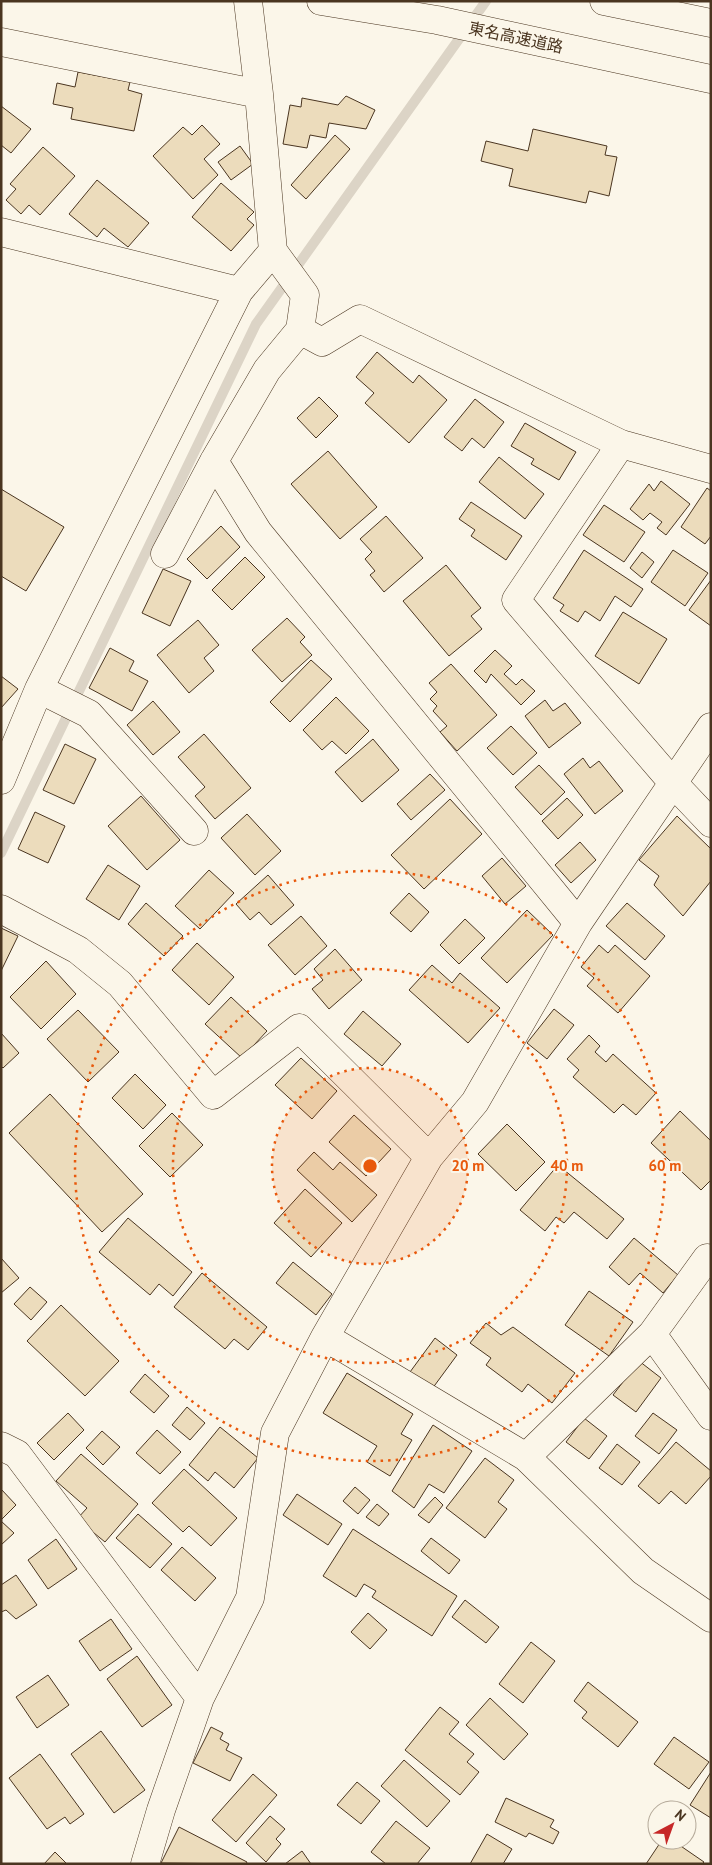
<svg xmlns="http://www.w3.org/2000/svg" width="712" height="1865" font-family="'PT Sans','Noto Sans JP',sans-serif">
<style>
.lines{fill:none;stroke-linecap:round;stroke-linejoin:round}
.stream{stroke:#dcd4c6;stroke-width:10}
.building{fill:#ecdcbc;stroke:#4a3520}
.minor-casing{stroke:#4a3520;stroke-width:29}
.motorway-casing{stroke:#4a3520;stroke-width:29}
.minor{stroke:#fbf6e9;stroke-width:28}
.motorway{stroke:#fbf6e9;stroke-width:28}
.ring{fill:none;stroke:#e8590c;stroke-width:2.5;stroke-dasharray:2.5 5}
.labels{text-anchor:middle;stroke-width:4;stroke-linejoin:round;paint-order:stroke}
.street-label{font-size:16px;fill:#4a3520;stroke:#fbf6e9}
.centre{fill:#e8590c;stroke:#fbf6e9;stroke-width:2.5}
.ring-label{font-size:15px;text-anchor:middle;font-weight:bold;fill:#e8590c;stroke:#fbf6e9;stroke-width:4;stroke-linejoin:round;paint-order:stroke}
</style>
<rect width="100%" height="100%" fill="#fbf6e9"/>
<g class="lines">
<path class="stream" d="M1 853 256 324 486 1"/>
</g>
<path class="building" d="M78 72 130 82 128 90 142 94 134 131 71 119 73 108 53 104 57 83 75 87Z
M346 96 375 110 366 129 329 123 326 138 310 135 307 148 283 144 290 105 301 107 302 98 338 105Z
M1 106 31 129 11 153 1 145Z
M202 125 220 144 204 159 218 175 193 199 153 156 183 127 192 135Z
M533 129 607 146 605 155 617 157 609 196 589 191 586 203 509 186 513 169 481 161 486 141 528 151Z
M335 135 350 149 306 199 291 185Z
M240 146 253 164 231 180 218 162Z
M43 147 75 176 40 215 29 205 21 214 6 200 16 189 10 184Z
M97 180 149 223 128 247 104 228 97 237 69 214Z
M221 183 254 212 247 219 254 225 231 251 192 217Z
M377 352 413 383 419 375 447 400 409 443 365 403 374 393 356 377Z
M319 397 338 416 316 438 297 418Z
M475 399 504 422 484 448 472 438 462 451 444 437Z
M525 423 576 452 559 480 531 464 534 459 511 446Z
M328 451 377 507 340 539 291 484Z
M499 457 544 494 525 519 479 482Z
M661 481 690 504 666 535 657 528 662 522 650 513 643 520 630 509 649 484 654 491Z
M707 488 711 491V536L705 544 681 527Z
M1 489 64 527 26 591 1 576Z
M471 502 522 536 506 560 471 536 475 530 459 519Z
M604 505 645 532 624 562 583 535Z
M386 516 423 558 384 592 370 575 375 571 365 559 372 552 360 539Z
M221 526 240 547 207 579 187 559Z
M584 550 643 589 631 607 615 596 600 621 585 611 578 622 560 611 564 605 553 598Z
M673 550 708 573 685 606 651 582Z
M642 552 654 562 642 578 630 568Z
M245 557 265 577 232 610 212 590Z
M446 565 481 608 471 616 482 629 449 656 403 601Z
M163 569 191 581 170 626 142 613Z
M711 580V626L689 610Z
M623 612 667 639 639 684 595 656Z
M287 618 305 637 300 642 312 655 282 682 252 650Z
M198 620 219 645 204 658 214 671 189 693 157 655Z
M110 648 134 661 129 671 148 681 132 711 89 688Z
M495 650 512 666 504 674 516 685 522 679 535 691 521 705 491 674 486 683 474 671Z
M311 660 332 679 290 722 270 702Z
M451 664 497 715 457 751 440 732 447 726 433 711 437 706 430 699 437 692 429 683Z
M1 676 18 689 1 708Z
M336 697 369 731 346 754 332 741 322 750 303 730Z
M545 700 553 711 565 703 581 723 549 748 525 716Z
M153 701 180 732 153 755 127 725Z
M511 726 537 753 513 775 487 748Z
M204 734 251 788 215 819 195 796 205 787 178 757Z
M373 739 399 770 362 802 335 772Z
M65 744 96 759 74 804 43 790Z
M583 758 590 768 599 761 623 791 595 814 564 774Z
M539 765 565 792 541 815 515 787Z
M430 774 445 790 411 820 397 804Z
M141 796 180 840 147 870 108 826Z
M567 798 583 815 558 839 542 821Z
M450 799 482 834 424 889 391 855Z
M35 812 65 826 48 863 18 849Z
M247 814 281 851 255 875 221 838Z
M677 816 711 849V881L683 916 654 885 659 876 639 860Z
M580 842 596 860 571 883 555 865Z
M502 858 526 886 505 904 482 876Z
M108 865 140 886 119 920 86 899Z
M209 870 234 893 200 929 175 906Z
M268 875 294 905 271 925 259 912 250 920 236 904Z
M409 893 429 912 411 932 390 913Z
M146 903 183 936 164 956 128 924Z
M627 903 665 936 645 960 606 926Z
M527 910 553 935 507 983 481 958Z
M301 916 327 946 295 975 268 945Z
M465 919 485 938 459 964 440 945Z
M1 928 18 936 1 971Z
M197 943 234 977 209 1005 172 970Z
M599 945 608 953 615 945 650 976 618 1013 587 986 594 978 581 967Z
M335 949 362 980 329 1009 312 989 323 980 314 969Z
M46 961 76 994 41 1029 10 997Z
M432 965 452 983 460 973 500 1008 468 1043 409 990Z
M231 997 267 1031 242 1058 205 1024Z
M554 1009 574 1025 547 1059 527 1043Z
M78 1010 119 1052 88 1082 47 1039Z
M363 1011 401 1044 382 1066 344 1034Z
M1 1033 19 1053 3 1068 1 1066Z
M589 1035 600 1046 595 1052 606 1062 613 1054 656 1093 636 1115 623 1104 614 1113 573 1077 579 1070 567 1059Z
M301 1058 337 1091 312 1119 275 1085Z
M135 1074 166 1105 143 1129 112 1098Z
M50 1094 143 1194 102 1232 9 1133Z
M680 1111 711 1141V1180L701 1190 651 1143Z
M172 1113 203 1145 170 1177 139 1146Z
M354 1115 391 1149 366 1176 329 1142Z
M507 1124 545 1162 516 1191 478 1154Z
M314 1152 333 1170 340 1162 377 1195 352 1222 297 1170Z
M558 1165 624 1219 607 1239 574 1212 564 1223 556 1217 545 1231 520 1210Z
M305 1189 342 1223 311 1257 274 1223Z
M128 1218 192 1272 173 1296 159 1284 150 1295 99 1252Z
M634 1238 678 1275 663 1293 640 1273 629 1285 609 1267Z
M1 1258 19 1278 1 1293Z
M293 1262 332 1294 316 1315 276 1283Z
M202 1273 267 1327 248 1350 234 1339 225 1349 174 1307Z
M30 1287 47 1302 31 1320 14 1304Z
M589 1291 633 1322 609 1356 565 1325Z
M61 1305 119 1361 85 1396 27 1341Z
M486 1323 501 1335 513 1327 575 1373 552 1403 528 1384 522 1392 486 1365 491 1358 470 1343Z
M435 1338 457 1355 432 1389 410 1372Z
M639 1361 661 1378 636 1412 613 1395Z
M347 1373 413 1414 401 1434 412 1440 390 1476 367 1462 377 1446 323 1413Z
M145 1374 169 1396 154 1413 130 1392Z
M187 1407 205 1423 190 1440 172 1425Z
M68 1413 84 1430 54 1460 37 1443Z
M653 1413 677 1430 659 1454 635 1436Z
M584 1418 607 1436 589 1459 566 1442Z
M433 1425 472 1451 444 1493 429 1484 414 1508 392 1491Z
M220 1427 258 1458 234 1488 215 1472 208 1481 189 1465Z
M157 1430 181 1452 160 1474 136 1453Z
M102 1431 120 1447 103 1465 86 1448Z
M676 1442 711 1471V1476L686 1504 671 1491 659 1504 638 1486Z
M617 1444 640 1462 622 1485 599 1468Z
M81 1454 138 1504 105 1542 77 1519 87 1508 56 1481Z
M485 1458 514 1480 498 1502 507 1509 485 1538 446 1508Z
M184 1469 237 1518 211 1546 189 1526 183 1532 152 1503Z
M355 1487 370 1500 358 1514 343 1501Z
M1 1489 16 1505 1 1520Z
M297 1494 342 1524 328 1545 283 1515Z
M435 1497 443 1505 429 1523 418 1515Z
M377 1504 389 1514 379 1526 366 1517Z
M138 1514 172 1544 150 1568 116 1538Z
M1 1521 14 1533 1 1545Z
M353 1529 457 1596 432 1636 372 1597 376 1591 364 1584 356 1597 323 1576Z
M431 1538 460 1560 449 1574 421 1551Z
M56 1539 77 1569 48 1589 28 1560Z
M182 1547 216 1578 195 1601 161 1570Z
M16 1575 37 1605 16 1619 6 1610 1 1612V1585Z
M465 1600 499 1627 486 1643 452 1617Z
M368 1613 387 1630 370 1649 351 1632Z
M111 1619 132 1649 100 1671 79 1641Z
M531 1642 555 1661 523 1703 499 1684Z
M137 1656 172 1705 142 1727 107 1679Z
M48 1675 69 1705 37 1728 16 1697Z
M588 1682 638 1722 618 1747 582 1718 587 1712 574 1701Z
M490 1698 528 1734 504 1760 466 1725Z
M440 1707 459 1722 449 1734 474 1754 467 1762 479 1772 460 1795 405 1750Z
M211 1727 223 1733 220 1739 229 1744 226 1750 242 1758 230 1781 193 1763Z
M101 1731 145 1790 114 1813 71 1754Z
M674 1737 709 1762 689 1789 654 1764Z
M40 1754 84 1814 70 1824 65 1817 47 1829 9 1778Z
M404 1760 450 1801 427 1827 381 1786Z
M711 1772V1818L690 1805Z
M253 1774 277 1795 236 1842 212 1820Z
M357 1782 380 1801 361 1824 337 1805Z
M506 1798 554 1820 550 1827 559 1832 553 1844 529 1833 526 1837 495 1822Z
M270 1816 285 1829 276 1839 281 1844 266 1862 246 1843Z
M396 1821 430 1848 417 1864H386L371 1852Z
M179 1827 247 1862 246 1864 161 1863Z
M487 1834 512 1849 503 1864H470Z
M662 1840H672L704 1862 702 1864H646Z
M302 1851 311 1864H285Z
M55 1852 67 1864H44Z"/>
<g class="lines">
<g class="minor-casing">
<path id="minor" d="M1 42 259 94
M1 232 239 291
M300 330 322 342 360 319 621 444 711 469
M621 444 516 600 674 784 711 823
M214 461 258 532 578 923
M165 554 214 461 267 370 300 330 305 295 273 251 259 94 248 1
M39 689 89 714 194 831
M1 780 39 689 239 291 273 251
M1 909 78 950 120 984 213 1095 299 1028 429 1157
M652 1334 711 1416
M325 1337 526 1457 652 1334 707 1258
M1 1446 17 1454 200 1698
M526 1457 643 1571 711 1618
M145 1864 161 1810 200 1698 250 1598 275 1433 325 1337 429 1157 475 1102 578 923 711 727"/>
</g>
<g class="motorway-casing">
<path id="motorway" d="M321 1 437 20 711 79
M604 1 711 23"/>
</g>
<use href="#minor" class="minor"/>
<use href="#motorway" class="motorway"/>
</g>
<circle cx="370" cy="1166" r="98" fill="#e8590c" fill-opacity=".12"/>
<g class="ring">
<circle cx="370" cy="1166" r="98"/>
<circle cx="370" cy="1166" r="197"/>
<circle cx="370" cy="1166" r="295"/>
</g>
<g class="labels">
<g class="street-label">
<text transform="translate(516 37) rotate(12)" y="6">東名高速道路</text>
</g>
</g>
<circle cx="370" cy="1166" r="8" class="centre"/>
<g class="ring-label">
<text x="468" y="1171">20 m</text>
<text x="567" y="1171">40 m</text>
<text x="665" y="1171">60 m</text>
</g>
<rect width="712" height="1865" fill="none" stroke="#4a3520" stroke-width="5"/>
<g transform="translate(672 1825) rotate(41)"><circle r="24" fill="#fbf6e9" stroke="#b4a999"/>
<path d="M0-4L9 19L0 12L-9 19Z" fill="#c62828"/>
<text y="-8" font-size="14" font-weight="bold" text-anchor="middle" fill="#4a3520">N</text>
</g>
</svg>
